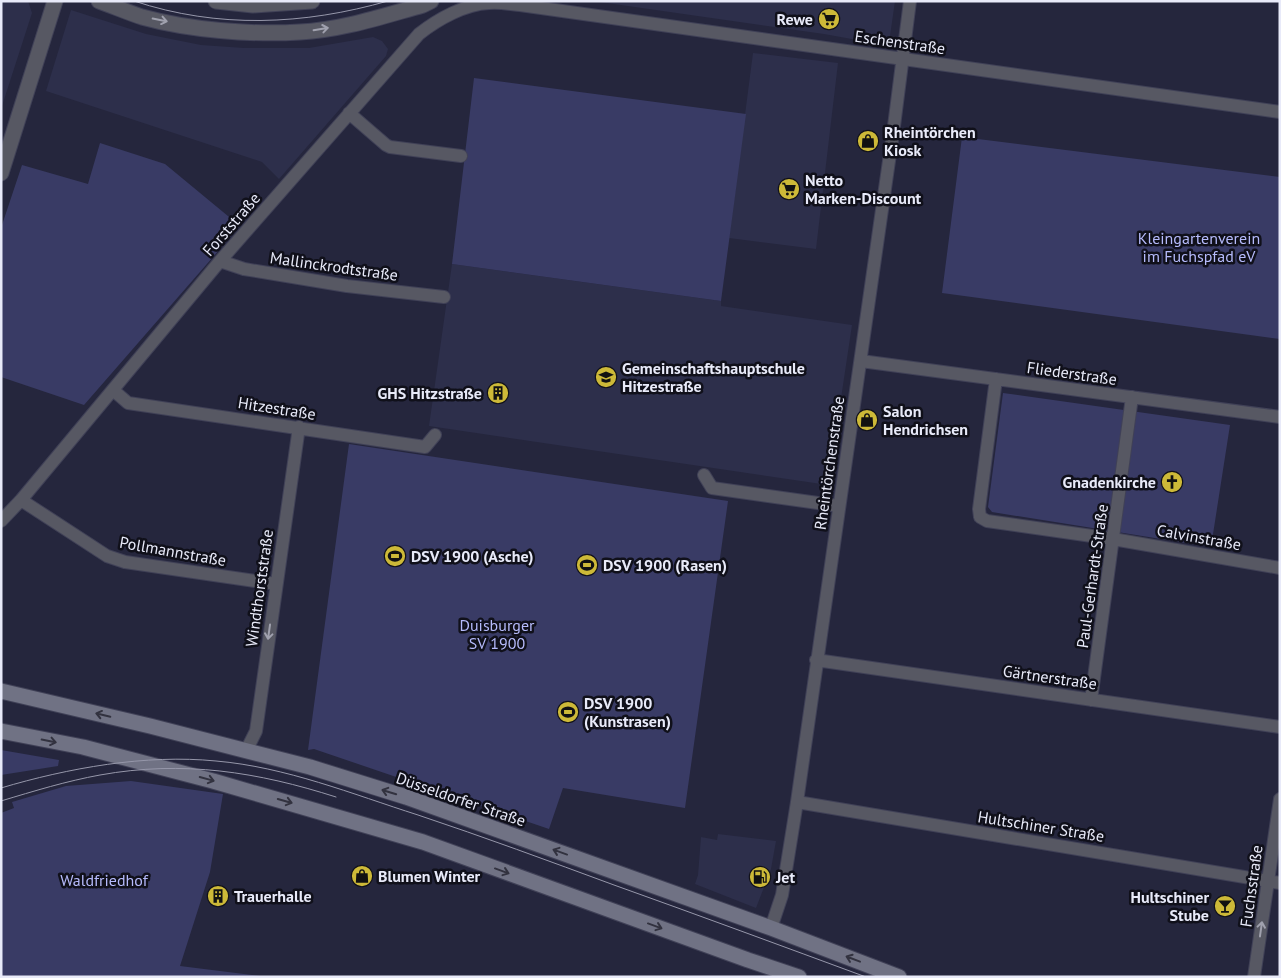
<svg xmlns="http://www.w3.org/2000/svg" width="1281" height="978" font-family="'PT Sans',sans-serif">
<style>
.built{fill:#2d2f4b}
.green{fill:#393b65}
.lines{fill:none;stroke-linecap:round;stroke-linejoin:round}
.minor-casing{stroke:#404157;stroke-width:14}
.tertiary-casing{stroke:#404157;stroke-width:17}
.secondary-casing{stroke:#404157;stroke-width:17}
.minor{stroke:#575863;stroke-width:12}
.tertiary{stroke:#575863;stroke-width:15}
.secondary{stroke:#707284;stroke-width:15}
.tram{stroke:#9697aa;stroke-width:1}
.oneway{stroke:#a0a1ae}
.oneway2{stroke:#32323f}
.labels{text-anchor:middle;stroke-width:5;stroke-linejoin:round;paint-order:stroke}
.poi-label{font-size:16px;font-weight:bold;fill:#e8eaf9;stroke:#10101a;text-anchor:start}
.street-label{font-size:16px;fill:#e8eaf9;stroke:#10101a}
.park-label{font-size:16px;fill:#b6bbfc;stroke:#10101a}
</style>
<rect width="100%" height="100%" fill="#25263d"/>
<path class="built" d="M1 1H28L32 13 1 109Z
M593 1H895L889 43 885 45 824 34Z
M71 10 146 34 201 45 244 48H309L373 37 382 41 388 49 386 56 279 179 262 162 46 91Z
M753 53 838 63 816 249 729 238Z
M452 264 721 301V306L852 325 828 485 429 426Z
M718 834 776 841 771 869 756 908 695 884 698 875 701 837 717 840Z"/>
<path class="green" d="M474 78 746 114 721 301 452 264Z
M962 137 1280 177V339L942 293Z
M100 143 165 164 240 226 84 405 1 377V228L22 165 88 184Z
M1003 393 1230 425 1211 547 992 512 988 507Z
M349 444 728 501 685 808 563 788 549 829 314 749 308 750Z
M1 750 59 760 58 766 1 775Z
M131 781 223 794 210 872 180 966 268 977H1V813L14 808 12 802 66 786Z"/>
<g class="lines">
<g class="minor-casing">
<path id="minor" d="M349 113 386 145 390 147 461 156
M220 261 244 269 347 286 444 297
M861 361 1280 417
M996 379 979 509 980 517 987 521 1113 539 1280 568
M113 390 128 403 425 447 435 435
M704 475 712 488 839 506
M21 500 107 556 125 562 276 584
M1 521 21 500 220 261 419 34C438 19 465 4 489 3 499 2 510 4 520 5L1280 112
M816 660 1280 727
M1091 700 1132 397
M246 751 256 731 299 427
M797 802 1280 883
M771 928 782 895 797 802 894 126 910 1
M1254 977 1280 799"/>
</g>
<g class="tertiary-casing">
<path id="tertiary" d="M99 1C113 6 127 12 142 17 189 30 251 35 300 32 342 30 383 16 423 5L431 1
M216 1 253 5 312 1
M1 173 55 1"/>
</g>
<g class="secondary-casing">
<path id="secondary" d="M1 691 150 726 310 767 406 797 771 928 899 977
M1 731 83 747 213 781 423 842 748 960 799 977"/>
</g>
<use href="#minor" class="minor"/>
<use href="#tertiary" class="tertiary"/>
<use href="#secondary" class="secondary"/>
<path class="tram" d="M134 1C218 29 304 25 388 1
M1 788C68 768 146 754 216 761 286 767 352 794 418 815 484 837 549 861 614 885 698 915 782 946 866 977
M1 801C34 791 67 781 100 775 183 760 258 772 336 797"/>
</g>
<defs><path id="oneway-shaft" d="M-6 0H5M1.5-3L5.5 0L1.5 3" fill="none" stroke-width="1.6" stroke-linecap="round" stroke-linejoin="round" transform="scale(1.25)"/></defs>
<g class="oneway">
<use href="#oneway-shaft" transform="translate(160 20) rotate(11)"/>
<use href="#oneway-shaft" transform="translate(321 29) rotate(-9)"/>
<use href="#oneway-shaft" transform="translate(269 632) rotate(98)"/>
<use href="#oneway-shaft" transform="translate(1261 929) rotate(-82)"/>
</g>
<g class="oneway2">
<use href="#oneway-shaft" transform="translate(103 715) rotate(-167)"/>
<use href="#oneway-shaft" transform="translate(49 741) rotate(11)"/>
<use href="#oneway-shaft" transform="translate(207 779) rotate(15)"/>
<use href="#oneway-shaft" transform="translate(389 792) rotate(-163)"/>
<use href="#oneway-shaft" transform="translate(285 801) rotate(16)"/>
<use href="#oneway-shaft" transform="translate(560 852) rotate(-160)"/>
<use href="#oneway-shaft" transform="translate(502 871) rotate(20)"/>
<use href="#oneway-shaft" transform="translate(655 926) rotate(20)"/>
<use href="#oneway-shaft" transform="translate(853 959) rotate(-159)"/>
</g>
<defs>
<g id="supermarket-disc" transform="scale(1.125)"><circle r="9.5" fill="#cdb938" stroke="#10101a"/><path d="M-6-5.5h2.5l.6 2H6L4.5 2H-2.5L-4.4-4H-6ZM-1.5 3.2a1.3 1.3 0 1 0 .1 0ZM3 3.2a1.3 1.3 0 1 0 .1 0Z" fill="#111"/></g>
<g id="shop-disc" transform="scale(1.125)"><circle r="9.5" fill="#cdb938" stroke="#10101a"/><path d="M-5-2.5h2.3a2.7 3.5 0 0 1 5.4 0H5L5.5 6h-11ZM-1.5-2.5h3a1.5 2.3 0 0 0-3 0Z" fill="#111"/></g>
<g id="school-disc" transform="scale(1.125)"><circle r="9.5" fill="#cdb938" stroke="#10101a"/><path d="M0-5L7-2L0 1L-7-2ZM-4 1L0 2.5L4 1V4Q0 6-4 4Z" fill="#111"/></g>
<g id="building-disc" transform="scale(1.125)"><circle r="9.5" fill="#cdb938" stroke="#10101a"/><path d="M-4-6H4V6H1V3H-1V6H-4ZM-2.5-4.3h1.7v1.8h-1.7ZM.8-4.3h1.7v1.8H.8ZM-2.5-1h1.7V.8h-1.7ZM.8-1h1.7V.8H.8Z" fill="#111"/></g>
<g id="church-disc" transform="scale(1.125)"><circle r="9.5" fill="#cdb938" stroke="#10101a"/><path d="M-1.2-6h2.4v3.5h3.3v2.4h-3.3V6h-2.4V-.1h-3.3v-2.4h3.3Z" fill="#111"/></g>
<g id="stadium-disc" transform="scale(1.125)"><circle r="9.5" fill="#cdb938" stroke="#10101a"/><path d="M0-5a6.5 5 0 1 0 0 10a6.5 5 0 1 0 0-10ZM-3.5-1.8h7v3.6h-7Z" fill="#111"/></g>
<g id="fuel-disc" transform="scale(1.125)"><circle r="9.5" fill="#cdb938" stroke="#10101a"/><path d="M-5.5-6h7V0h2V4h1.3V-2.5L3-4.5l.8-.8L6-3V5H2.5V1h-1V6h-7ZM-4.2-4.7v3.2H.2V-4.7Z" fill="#111"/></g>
<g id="bar-disc" transform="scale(1.125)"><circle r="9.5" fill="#cdb938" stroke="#10101a"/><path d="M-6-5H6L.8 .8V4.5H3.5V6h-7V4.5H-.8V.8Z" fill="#111"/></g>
</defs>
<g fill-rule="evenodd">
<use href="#supermarket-disc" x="829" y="19"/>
<use href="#shop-disc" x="868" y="141"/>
<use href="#supermarket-disc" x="789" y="189"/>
<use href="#school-disc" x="606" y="377"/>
<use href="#building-disc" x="498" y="393"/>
<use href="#shop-disc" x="867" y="420"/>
<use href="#church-disc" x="1172" y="482"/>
<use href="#stadium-disc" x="395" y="556"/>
<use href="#stadium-disc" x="587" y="565"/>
<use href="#stadium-disc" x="568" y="712"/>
<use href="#shop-disc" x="362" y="876"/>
<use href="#fuel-disc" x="760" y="877"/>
<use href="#building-disc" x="218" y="896"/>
<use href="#bar-disc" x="1225" y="906"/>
</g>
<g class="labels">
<g class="poi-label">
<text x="813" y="25" text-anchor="end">Rewe</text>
<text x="884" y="138">Rheintörchen<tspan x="884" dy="18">Kiosk</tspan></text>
<text x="805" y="186">Netto<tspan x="805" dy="18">Marken-Discount</tspan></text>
<text x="622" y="374">Gemeinschaftshauptschule<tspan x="622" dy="18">Hitzestraße</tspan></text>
<text x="482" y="399" text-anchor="end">GHS Hitzstraße</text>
<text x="883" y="417">Salon<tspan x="883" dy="18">Hendrichsen</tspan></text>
<text x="1156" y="488" text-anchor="end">Gnadenkirche</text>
<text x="411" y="562">DSV 1900 (Asche)</text>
<text x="603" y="571">DSV 1900 (Rasen)</text>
<text x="584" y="709">DSV 1900<tspan x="584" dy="18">(Kunstrasen)</tspan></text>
<text x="378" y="882">Blumen Winter</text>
<text x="776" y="883">Jet</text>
<text x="234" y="902">Trauerhalle</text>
<text x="1209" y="903" text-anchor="end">Hultschiner<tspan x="1209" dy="18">Stube</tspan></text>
</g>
<g class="street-label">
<text transform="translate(900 42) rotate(8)" y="6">Eschenstraße</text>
<text transform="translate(231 224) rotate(-49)" y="6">Forststraße</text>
<text transform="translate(334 266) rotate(8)" y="6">Mallinckrodtstraße</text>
<text transform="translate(1072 373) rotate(8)" y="6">Fliederstraße</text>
<text transform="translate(277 408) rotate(9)" y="6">Hitzestraße</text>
<text transform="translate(829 463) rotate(-82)" y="6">Rheintörchenstraße</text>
<text transform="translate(1199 537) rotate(10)" y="6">Calvinstraße</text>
<text transform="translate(173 551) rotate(10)" y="6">Pollmannstraße</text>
<text transform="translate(1092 576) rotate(-82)" y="6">Paul-Gerhardt-Straße</text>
<text transform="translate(259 588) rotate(-82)" y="6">Windthorststraße</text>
<text transform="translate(1050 677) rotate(8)" y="6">Gärtnerstraße</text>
<text transform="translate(461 799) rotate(19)" y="6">Düsseldorfer Straße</text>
<text transform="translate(1041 826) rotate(9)" y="6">Hultschiner Straße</text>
<text transform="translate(1251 886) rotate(-82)" y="6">Fuchsstraße</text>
</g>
<g class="park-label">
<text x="1199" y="244">Kleingartenverein<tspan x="1199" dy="18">im Fuchspfad eV</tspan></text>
<text x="497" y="631">Duisburger<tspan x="497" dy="18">SV 1900</tspan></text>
<text x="104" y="886">Waldfriedhof</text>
</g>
</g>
<rect width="1281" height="978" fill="none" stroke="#e8eaf9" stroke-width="5"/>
</svg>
